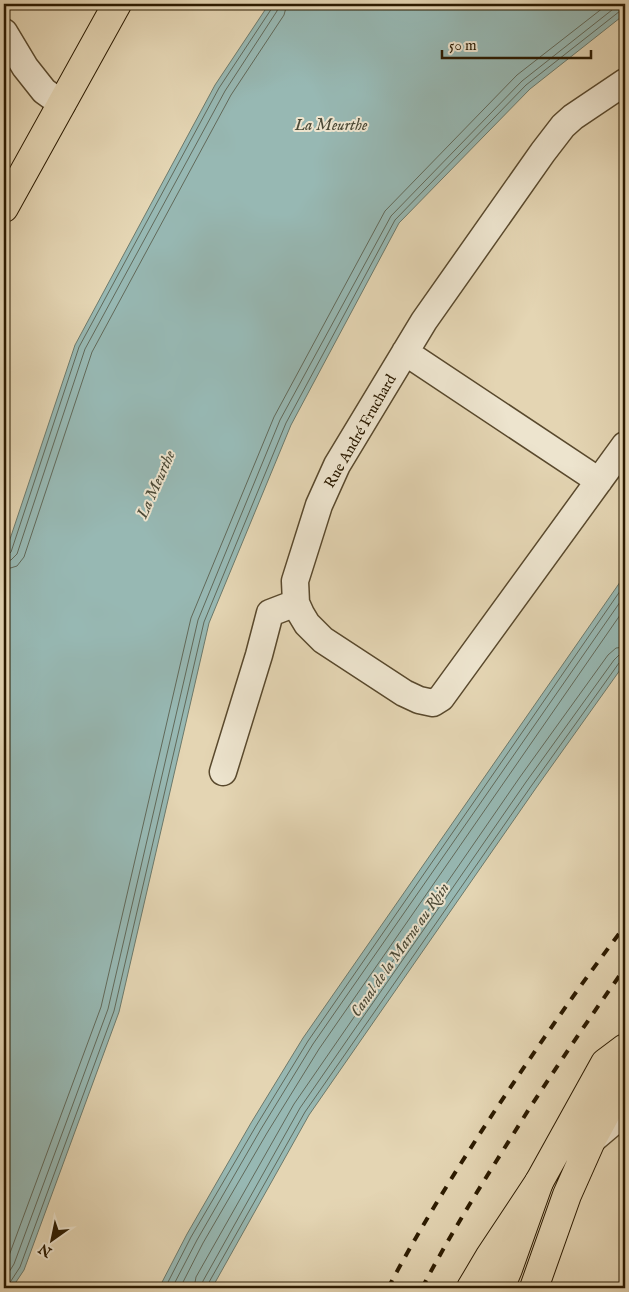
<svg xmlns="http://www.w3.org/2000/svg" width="629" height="1292" font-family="'IM FELL English',serif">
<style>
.water{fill:#97b8b3;stroke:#6c796b}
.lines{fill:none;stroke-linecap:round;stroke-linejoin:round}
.shore{stroke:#61695a;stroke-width:1}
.minor-casing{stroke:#59492d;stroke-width:29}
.major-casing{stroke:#2b1a00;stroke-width:30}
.highway-casing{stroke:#2b1a00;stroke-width:30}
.minor{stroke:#ede4ce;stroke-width:26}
.major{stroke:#e4d5b3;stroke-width:28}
.highway{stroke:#e4d5b3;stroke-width:28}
.rail{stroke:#2b1a00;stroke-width:4;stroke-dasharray:9 9;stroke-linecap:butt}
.labels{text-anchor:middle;stroke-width:4;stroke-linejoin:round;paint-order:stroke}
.street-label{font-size:15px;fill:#2b1a00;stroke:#ede4ce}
.water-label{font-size:16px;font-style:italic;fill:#4b4936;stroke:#ede4ce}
</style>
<rect width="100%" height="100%" fill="#e4d5b3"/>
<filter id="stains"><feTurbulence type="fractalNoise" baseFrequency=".004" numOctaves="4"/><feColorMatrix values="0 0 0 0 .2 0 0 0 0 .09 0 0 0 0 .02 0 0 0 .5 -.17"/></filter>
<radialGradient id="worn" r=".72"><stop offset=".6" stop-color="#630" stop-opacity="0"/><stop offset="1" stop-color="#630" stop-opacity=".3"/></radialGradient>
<path class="water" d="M269 4H625V14L530 89 399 223 291 425 209 623 119 1012 24 1270 12 1288H4V557L75 345 215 85Z
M625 575V663L536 788 309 1115 212 1288H159L187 1234 251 1123 303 1038Z"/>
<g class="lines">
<path class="shore" d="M4 556 8 555 11 552 79 347 219 88 272 8 273 4
M4 562 11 560 17 554 85 349 225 91 277 11 279 4
M4 570 17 566 24 557 92 352 231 95 284 15 287 4
M4 1266 7 1261 101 1007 191 618 274 417 385 211 517 75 608 4
M4 1280 14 1264 108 1009 198 620 280 420 391 216 522 81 617 6 625 4
M8 1288 9 1284 20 1267 114 1011 204 622 286 423 395 220 526 85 620 11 625 10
M165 1288 191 1237 256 1126 308 1041 625 584
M172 1288 197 1240 261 1129 313 1044 625 595
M180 1288 203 1243 267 1133 319 1049 625 608
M194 1288 196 1277 294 1104 520 777 608 655 616 648 625 647
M201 1288 203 1281 300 1108 526 782 614 660 619 655 625 654
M208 1288V1284L305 1112 532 785 619 663 625 661"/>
<g class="minor-casing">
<path id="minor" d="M4 32 25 67 44 91 62 104
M625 82 573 117 563 126 543 152 424 321 337 465 319 505 295 581 296 603 301 614 307 624 323 640 404 693 419 700 433 703 441 698 625 445
M405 352 599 481
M223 772 259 655 270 613 296 603
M592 1140 625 1112"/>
</g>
<g class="major-casing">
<path id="major" d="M4 208 117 4
M471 1288 490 1256 539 1182 605 1063 625 1048
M534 1288 567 1195 591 1141 625 1078"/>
</g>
<g class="highway-casing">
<path id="highway" d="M500 1288 508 1269 539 1182"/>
</g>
<use href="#minor" class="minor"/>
<use href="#major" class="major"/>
<use href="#highway" class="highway"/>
<path class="rail" d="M388 1288C420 1228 456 1170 494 1112 536 1049 579 986 625 926
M422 1288C454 1227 492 1168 529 1109 560 1062 592 1014 625 968"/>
</g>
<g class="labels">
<g class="street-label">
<text transform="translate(360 431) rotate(-60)" y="5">Rue André Fruchard</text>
</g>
<g class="water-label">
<text x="331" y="130">La Meurthe</text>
<text transform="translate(155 484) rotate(-66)" y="6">La Meurthe</text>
<text transform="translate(399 949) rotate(-55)" y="6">Canal de la Marne au Rhin</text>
</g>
</g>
<rect width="629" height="1292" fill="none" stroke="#e4d5b3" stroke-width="20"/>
<rect x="5" y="5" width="619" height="1282" fill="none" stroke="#2b1a00" stroke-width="2.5"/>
<rect x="10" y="10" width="609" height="1272" fill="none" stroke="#2b1a00"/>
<g transform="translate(52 1240) rotate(213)" stroke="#ede4ce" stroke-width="4" paint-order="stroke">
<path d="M0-4L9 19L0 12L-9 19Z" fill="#2b1a00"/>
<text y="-8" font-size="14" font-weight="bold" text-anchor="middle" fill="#2b1a00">N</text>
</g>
<path d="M442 50v8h149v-8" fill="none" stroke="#2b1a00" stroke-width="2.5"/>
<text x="449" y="50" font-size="15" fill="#2b1a00" stroke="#ede4ce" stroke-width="4" paint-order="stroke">50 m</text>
<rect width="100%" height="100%" filter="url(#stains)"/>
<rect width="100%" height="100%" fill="url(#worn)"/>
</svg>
